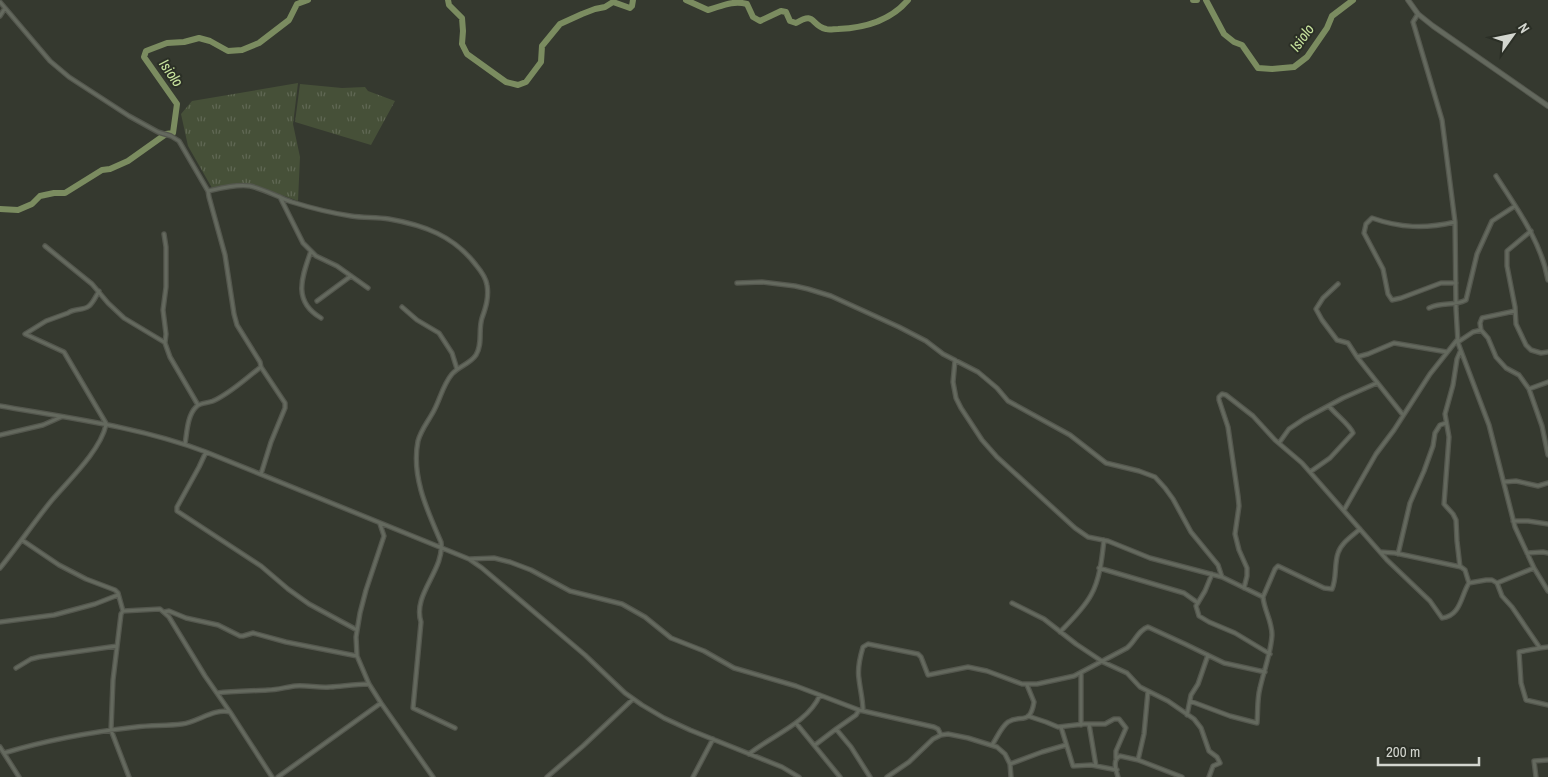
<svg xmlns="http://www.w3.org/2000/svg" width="1548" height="777" font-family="'Archivo Narrow',sans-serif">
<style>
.grass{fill:url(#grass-tufts)}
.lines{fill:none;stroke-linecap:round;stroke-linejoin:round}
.river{stroke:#7b8c60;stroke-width:6}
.street-casing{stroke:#54574e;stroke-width:5.5}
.secondary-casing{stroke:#54574e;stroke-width:6}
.street{stroke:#64695e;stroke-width:3}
.secondary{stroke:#64695e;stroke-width:4}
.labels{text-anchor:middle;stroke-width:4;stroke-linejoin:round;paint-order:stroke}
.water-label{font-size:15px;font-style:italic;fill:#c8e49e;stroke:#2b2f26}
</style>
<defs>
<pattern id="grass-tufts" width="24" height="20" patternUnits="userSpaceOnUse" patternTransform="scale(1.25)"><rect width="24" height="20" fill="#465038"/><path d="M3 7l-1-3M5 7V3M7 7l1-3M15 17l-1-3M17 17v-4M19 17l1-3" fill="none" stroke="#606854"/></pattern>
</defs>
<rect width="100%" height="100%" fill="#35392f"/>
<path class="grass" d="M298 83 293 124 300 157 298 201 257 186 212 188 188 146 181 114 192 101Z
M300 84 342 88 365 87 368 91 395 101 371 145 295 122Z"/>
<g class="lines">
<path class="river" d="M448 0 449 5 462 18 463 31 462 44 467 54 506 82 518 85 526 82 541 62 542 46 560 24 582 14 595 9 605 7 613 2 630 8 632 6 633 0
M686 0 708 10C722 6 733 0 747 4L753 17 760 21 781 11 786 12 790 21 796 23C816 11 810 25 826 29 829 30 834 29 838 29 864 28 891 20 908 0
M1193 0H1197
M1206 0 1224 34 1234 42 1242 45 1258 68 1272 69 1294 67 1307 57 1327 28 1332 16 1353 0
M0 209 18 210 32 204 40 196 54 193H65L102 170 110 169 128 161 166 134 173 133 177 104 144 57 146 51 167 43 184 42 199 38 210 41 228 51 242 50 259 43 289 20 297 4 308 0"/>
<g class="street-casing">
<path id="street" d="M0 2 50 61 69 77 129 116 158 132 171 136 179 141 208 191 209 197 225 255 234 314 237 325 260 362 261 367 285 403V408L271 442 261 474
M1418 14 1413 22 1442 120 1455 222 1456 309 1458 343 1489 425 1515 527 1534 568 1548 591
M0 16 5 8
M1496 176C1517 209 1541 241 1548 280
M208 191C221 188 237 184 250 186 264 189 278 197 292 202 311 208 332 213 351 216 364 218 376 217 389 219 424 225 454 236 476 265 481 271 486 278 487 285 489 297 486 307 482 318 478 330 483 344 476 355 470 364 459 366 452 374 442 386 440 401 432 414 427 423 421 430 418 441 411 476 427 510 441 542 445 570 412 594 421 622L413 708 455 728
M280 197 303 243 316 256 337 266 368 288
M1455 222C1425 229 1400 228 1372 218L1366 224 1364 233 1383 269 1388 294 1392 300 1401 298 1441 283H1456
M1531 231 1507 251V266L1515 307 1516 324 1526 345 1531 350 1541 353 1548 352
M164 234 166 247V287L163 310 166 334 165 343 170 357 198 405
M45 246 92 284 108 303 124 318 164 342
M311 251C302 277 292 301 321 318
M737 283 762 282 795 286 808 289 831 296 899 327 926 341 943 354 978 372 997 388 1008 401 1070 435 1106 463 1139 471 1155 477 1165 488 1173 499 1191 532 1218 565 1222 577
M1338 284 1323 298 1316 309 1322 320 1337 340 1348 343 1357 357 1368 354 1394 343 1447 352
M99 291C96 296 93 303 89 306 83 311 74 308 68 313L46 321 25 334 64 352 107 425
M317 301 351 276
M402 307 417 320 439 333 452 353 457 369
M1429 308C1444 301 1452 307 1466 300L1477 254 1492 221 1515 206
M1515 311 1482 318 1480 323 1481 330 1488 338 1496 357 1506 368 1519 375 1529 389 1542 426 1548 455
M1458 342 1473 332 1481 330
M1357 357 1403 415
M955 360 953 382 956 398 961 408 982 440 997 457 1075 528 1088 537 1108 541 1150 558 1222 577 1263 597C1264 610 1272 621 1272 635 1271 653 1264 670 1260 688 1257 699 1258 711 1257 723L1230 716 1190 701
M1529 389 1548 382
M0 406C69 418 140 427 206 452L469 559 482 568 585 655 625 693 642 705 664 718 690 730 782 767 799 777
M0 435 43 425 61 417
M1279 443 1289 429 1304 419 1343 398 1377 383
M185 444C187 433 187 416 196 407 199 403 208 403 213 401 231 393 246 378 261 367
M206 452 199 467 177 507V511L261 566 288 589 309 604 357 630
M1310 472 1330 458 1353 433C1350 425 1335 414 1329 406
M1504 482 1516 481 1538 486 1548 483
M1344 510 1376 454 1394 430 1430 374 1457 340
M1513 521H1528L1548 524
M380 524 384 536 366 590 360 613 356 637 357 656 369 684 381 703 433 777
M22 540 59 565 86 579 115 590 118 593 123 611
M1381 552 1395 553 1461 567 1465 570 1469 583
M1527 553 1543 552 1548 553
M1398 554 1410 503 1424 471 1433 446 1435 433 1440 425 1446 423
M469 559 494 558 510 562 531 570 570 591 622 604 645 617 671 638 704 651 734 668 796 686 859 710 934 727 938 729 941 735
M1460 567 1457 541 1456 520 1453 514 1444 504 1449 437 1445 414 1453 385 1457 359 1460 352
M0 568C18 546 34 522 52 500 69 480 100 451 106 425
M1099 568 1184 593 1198 603
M1212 574 1205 591 1196 606 1199 616 1209 622 1235 633 1270 654
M1497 583 1534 568
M1244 588 1247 576V568L1239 550 1235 534 1239 506 1238 496 1228 427 1219 400V397L1222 394 1226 395 1253 416 1275 440 1302 463 1387 560 1430 601 1442 618C1461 616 1461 595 1469 583L1486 580H1492L1497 583 1502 596 1512 607 1540 648 1548 647
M1263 597 1275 569 1278 566 1324 588 1332 589C1337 578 1334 565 1338 553 1341 543 1352 536 1360 529
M1012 603 1044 619 1076 644 1103 662 1127 673 1140 687 1168 701 1194 719 1201 728 1209 751 1217 757 1220 763 1213 766 1209 777
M164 612 169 611 186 618 218 625 240 636H243L253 633 286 642 357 656
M0 622 54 615 95 604 118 595
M1060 632C1071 621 1084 608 1091 595 1100 579 1102 558 1104 540
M1540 648 1519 652 1521 683 1526 700 1548 705
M16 668 31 659 39 657 117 646
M1081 673V725
M217 693C234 691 251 691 268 690 277 690 286 687 295 686 307 685 319 688 330 687 344 686 356 684 369 684
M863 711C863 700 860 689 859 679 857 668 860 657 863 647L868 644 918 654 921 657 928 675 968 667 987 671 1022 684H1037L1074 676 1127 648C1135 642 1138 630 1148 627L1185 644 1224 663 1265 672
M1187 715 1191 695 1198 684 1208 655
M1028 716 1046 722 1058 727 1084 724H1105L1114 719H1119L1126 728 1116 751V758
M796 723 840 777
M1089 724 1096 766
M1061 727 1073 766 1091 765 1117 770
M836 729 856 715 859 710
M815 745 836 729 851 747 870 777
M992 745C997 738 1001 727 1008 722 1021 714 1030 726 1034 702L1027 685
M0 747 19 777
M4 753C47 740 91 732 136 727 151 725 167 726 182 724 198 722 214 708 230 712L272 777
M749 754C771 736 808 723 820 695
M1138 760 1144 734 1148 691
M1010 764 1042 752 1066 745
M129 777 111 730 113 680 121 614 123 611 160 609 169 617 205 676 230 712
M278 777 381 703
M547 777 583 746 633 699
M693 777 713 739
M887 777 909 762 933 739 941 735 948 734 968 738 997 747 1005 754 1010 764 1011 777
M1118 777C1116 770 1112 760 1120 756L1138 760 1182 777
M1536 777 1534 761 1548 760"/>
</g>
<g class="secondary-casing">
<path id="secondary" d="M1408 0 1418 14 1433 26 1548 106"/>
</g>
<use href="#street" class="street"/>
<use href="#secondary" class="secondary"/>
</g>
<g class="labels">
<g class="water-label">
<text transform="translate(1302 38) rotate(-54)" y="5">Isiolo</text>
<text transform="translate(171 73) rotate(55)" y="5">Isiolo</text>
</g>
</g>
<g transform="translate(1513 35) rotate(57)" stroke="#2b2f26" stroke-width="4" paint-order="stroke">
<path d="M0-4L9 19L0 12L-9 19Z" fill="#d3d6cf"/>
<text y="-8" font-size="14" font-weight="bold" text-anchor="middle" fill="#d3d6cf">N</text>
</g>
<path d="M1378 757v8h101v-8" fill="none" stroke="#d3d6cf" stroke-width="2.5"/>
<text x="1386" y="757" font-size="15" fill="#d3d6cf" stroke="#2b2f26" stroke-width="4" paint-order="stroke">200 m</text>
</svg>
